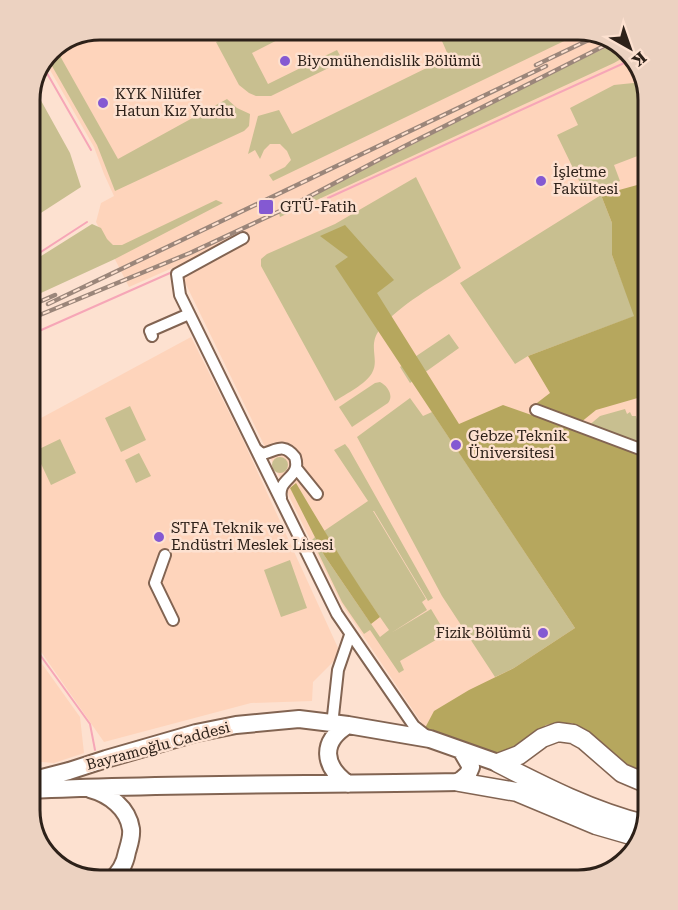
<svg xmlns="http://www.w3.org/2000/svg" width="678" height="910" font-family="'Roboto Serif',serif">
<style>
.built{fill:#fed4bb}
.green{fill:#c8bf90}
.forest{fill:#b6a75e}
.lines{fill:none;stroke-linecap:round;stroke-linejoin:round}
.stream{stroke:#f6a6b7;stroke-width:2}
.street-casing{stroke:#826452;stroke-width:14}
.primary-casing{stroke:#826452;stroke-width:20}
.highway-casing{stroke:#826452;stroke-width:21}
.street{stroke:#fff;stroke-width:10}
.primary{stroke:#fff;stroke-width:16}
.highway{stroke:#fff;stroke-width:18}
.rail-casing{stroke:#9b867a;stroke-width:4.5}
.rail{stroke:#fde1d0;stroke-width:2;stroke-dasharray:7;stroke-linecap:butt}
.poi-dot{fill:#8459d2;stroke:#fde1d0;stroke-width:2}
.labels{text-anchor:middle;stroke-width:5;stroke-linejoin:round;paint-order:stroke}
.poi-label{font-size:15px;fill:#2d2119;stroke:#fde1d0;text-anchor:start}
.street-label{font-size:15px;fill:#2d2119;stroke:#fde1d0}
.rim{fill:none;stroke:#2d2119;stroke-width:3}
</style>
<rect width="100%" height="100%" fill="#fde1d0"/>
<path class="built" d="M100 30H582L613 40 638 65 648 100V777L591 739 572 723H560L546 725 516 750 448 740 425 728 341 603 177 266 129 287 96 222 101 203 114 196 104 174 94 147 46 63 54 48Z
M191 337 242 438 339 650 334 661 313 682 312 701 251 703 104 742 30 636V424Z
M30 647 80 717 84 753 54 763 30 761Z"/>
<path class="green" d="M240 30H253L258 38 272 30H297L252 53 268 84 337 50 343 61 271 96H256L249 93 239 85 216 42Z
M441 30 585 31 273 181 269 175 285 167 291 160 287 151 280 144H270L264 150 260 159 255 150 248 154 258 116 279 110 292 134 449 57 438 32Z
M616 43 628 55 614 63 280 217 279 213 552 73Z
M55 47 118 159 227 99 237 108 250 114 249 126 244 131 115 191 97 145 48 59Z
M643 82 648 100V152L614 165 620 181 586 195 557 135 578 125 570 108 614 85Z
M34 88 70 153 81 187 30 220V95Z
M416 177 461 268C434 287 401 303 380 329 367 346 380 359 372 373 366 384 346 394 335 401L261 266V259L267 254 335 224Z
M601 195 612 223V255L635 316 528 356 515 364 460 283Z
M216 200 223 203 115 259 30 298V263L92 224 101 228 107 239 113 245H122Z
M449 334 459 348 410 383 400 367Z
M380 382C388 386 394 396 388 403L352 427 339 407 375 383Z
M410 398 423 416 432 412 575 628 514 668 495 677 442 596 357 437Z
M130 406 146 440 121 452 105 418Z
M625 409 627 414 630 412 632 416H636L645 447 587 427 600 416Z
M60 439 76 473 51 485 35 451Z
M345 444 349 449 433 598 428 601 374 511H373L426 599 422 602 427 610 391 633 431 609 446 634 400 661 404 670 399 673 370 630 364 634 342 602 312 540 315 537 324 555 380 637 389 630 357 584 324 531 368 501 334 450Z
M139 453 151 476 136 483 125 460Z
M272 465a8 8 0 1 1 16 0a8 8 0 1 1-16 0Z
M290 560 307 608 281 617 264 570Z"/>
<path class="forest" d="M648 182V395L596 410 580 423 533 406 550 393 528 356 634 316 612 255V223L601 195Z
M345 225 394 280 377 293 459 424 503 405 648 456V777L636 773 572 723H560L546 725 516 750 501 756 448 740 425 728 434 711 469 690 514 668 575 628 335 266 348 257 320 236Z
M296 483C323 529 350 574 380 617L371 624 324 555 290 488Z"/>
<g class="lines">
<path class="stream" d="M44 68 91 150
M328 198 633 59
M30 259 87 222
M30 335 170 273
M30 641 90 724 95 750"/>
<g class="street-casing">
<path id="street" d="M243 238 177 274 180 295 337 614 414 726 428 737
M152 336 150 331 189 314
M536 410 648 452
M256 449 262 454C276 451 283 442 295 457 302 479 277 477 281 498
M296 468 317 494
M165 555 155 583 173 620
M333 716 338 670 350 635"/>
</g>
<g class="primary-casing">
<path id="primary" d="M30 779 42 778 69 771 106 759 196 733 236 725 299 719 348 725 430 739 498 763
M348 784C323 766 320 742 348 725
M90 789C109 794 128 808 131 829 132 837 129 845 127 852 125 863 120 873 111 880
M30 790C173 783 316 785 459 782L468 774 471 767 461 750"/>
</g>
<g class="highway-casing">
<path id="highway" d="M498 763 519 755 542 738 558 732 573 734 584 740 622 773 648 784
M498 763C545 787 592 811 644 824
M459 782 517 792 596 825 641 838"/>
</g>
<use href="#street" class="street"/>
<use href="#primary" class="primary"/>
<use href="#highway" class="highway"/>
<g class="rail-casing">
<path id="rail" d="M536 65 599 35
M48 304 546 66
M30 306 55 295
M30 319 190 253 295 204 403 147 614 41"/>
</g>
<use href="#rail" class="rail"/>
</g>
<g class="poi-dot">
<circle cx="285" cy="61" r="6"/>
<circle cx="103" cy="103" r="6"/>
<circle cx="541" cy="181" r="6"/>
<rect x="258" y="199" width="16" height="16" rx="3"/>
<circle cx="456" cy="445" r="6"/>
<circle cx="159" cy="537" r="6"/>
<circle cx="543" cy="633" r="6"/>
</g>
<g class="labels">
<g class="poi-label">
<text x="297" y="66">Biyomühendislik Bölümü</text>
<text x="115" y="99">KYK Nilüfer<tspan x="115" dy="17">Hatun Kız Yurdu</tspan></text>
<text x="553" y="177">İşletme<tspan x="553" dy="17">Fakültesi</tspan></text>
<text x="280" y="212">GTÜ-Fatih</text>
<text x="468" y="441">Gebze Teknik<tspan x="468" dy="17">Üniversitesi</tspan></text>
<text x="171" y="533">STFA Teknik ve<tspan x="171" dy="17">Endüstri Meslek Lisesi</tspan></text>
<text x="531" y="638" text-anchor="end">Fizik Bölümü</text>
</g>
<g class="street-label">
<text transform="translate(158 746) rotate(-15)" y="5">Bayramoğlu Caddesi</text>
</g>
</g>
<path d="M0 0H678V910H0ZM100 40H578A60 60 0 0 1 638 100V810A60 60 0 0 1 578 870H100A60 60 0 0 1 40 810V100A60 60 0 0 1 100 40Z" fill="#ecd2c1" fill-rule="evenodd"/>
<path class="rim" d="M100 40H578A60 60 0 0 1 638 100V810A60 60 0 0 1 578 870H100A60 60 0 0 1 40 810V100A60 60 0 0 1 100 40Z"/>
<g transform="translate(630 48) rotate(140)" stroke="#fde1d0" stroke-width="4.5" paint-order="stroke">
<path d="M0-4.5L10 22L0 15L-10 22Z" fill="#2d2119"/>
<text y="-9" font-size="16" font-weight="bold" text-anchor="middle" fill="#2d2119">K</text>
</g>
</svg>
